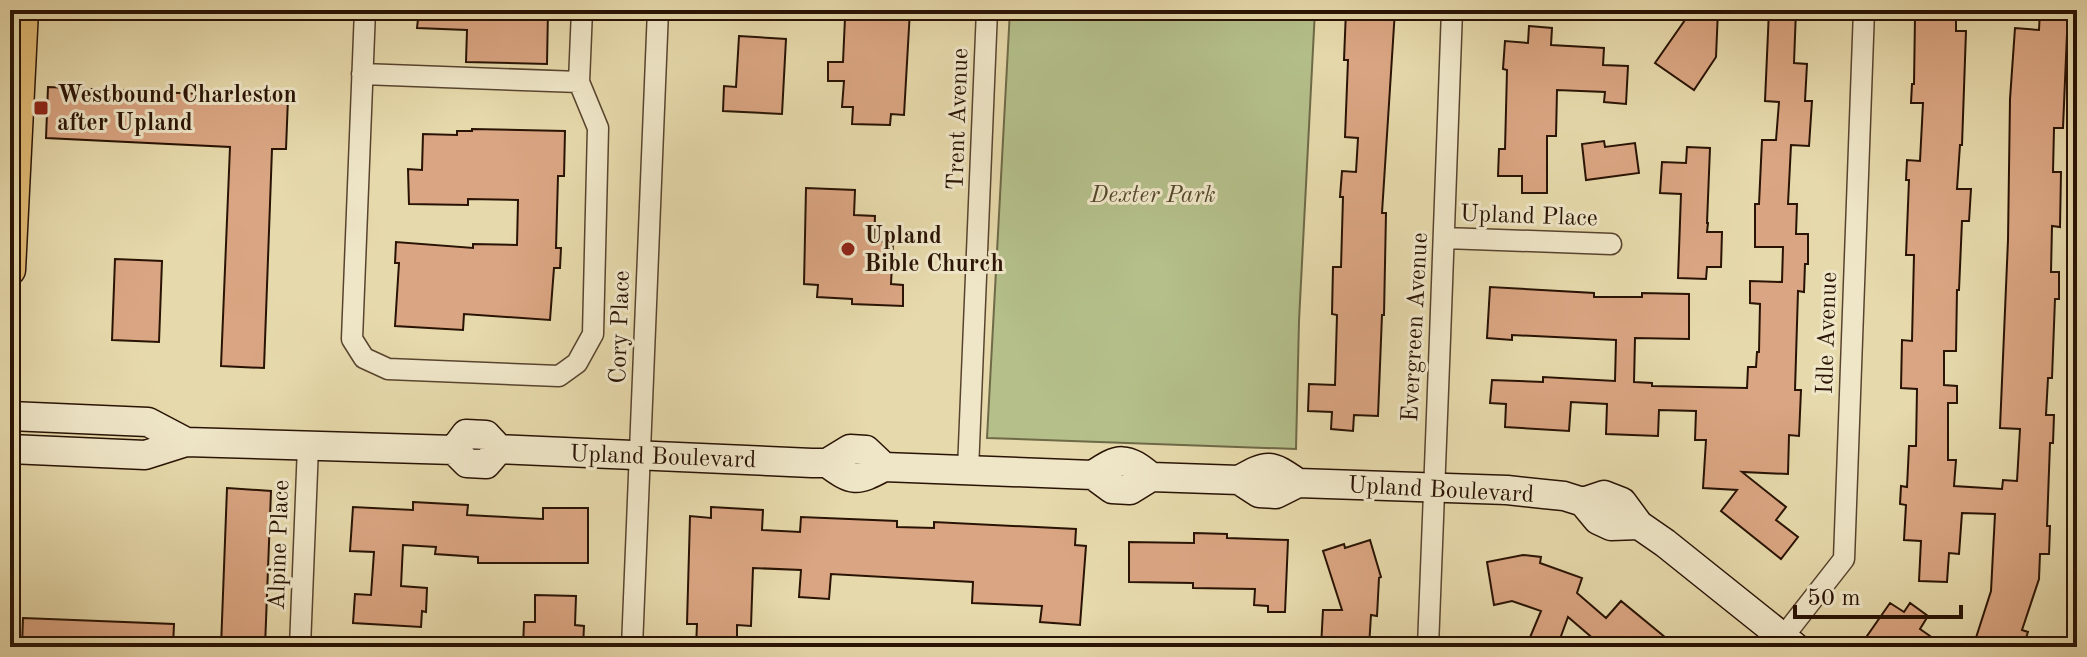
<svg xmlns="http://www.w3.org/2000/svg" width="2087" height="657" font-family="'Old Standard TT',serif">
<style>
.green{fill:#b4bf8a;stroke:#6e6947;stroke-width:2}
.building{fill:#daa582;stroke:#291304;stroke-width:2}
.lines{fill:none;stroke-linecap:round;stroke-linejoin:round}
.street-casing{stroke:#58442e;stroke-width:23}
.secondary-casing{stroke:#291304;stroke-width:31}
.primary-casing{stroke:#291304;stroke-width:33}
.street{stroke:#efe6c8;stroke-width:20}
.secondary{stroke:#efe6c8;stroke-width:28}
.primary{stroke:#e3bc76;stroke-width:30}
.poi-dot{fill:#8f2418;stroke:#efe6c8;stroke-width:3}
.labels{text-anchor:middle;stroke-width:6;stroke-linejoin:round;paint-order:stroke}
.poi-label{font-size:24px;font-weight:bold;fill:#291304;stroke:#efe6c8;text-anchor:start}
.street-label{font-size:24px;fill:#291304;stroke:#efe6c8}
.park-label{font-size:24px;font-style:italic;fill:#53472c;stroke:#efe6c8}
</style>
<rect width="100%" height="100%" fill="#e6d9ab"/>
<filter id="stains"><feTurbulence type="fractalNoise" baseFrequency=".0025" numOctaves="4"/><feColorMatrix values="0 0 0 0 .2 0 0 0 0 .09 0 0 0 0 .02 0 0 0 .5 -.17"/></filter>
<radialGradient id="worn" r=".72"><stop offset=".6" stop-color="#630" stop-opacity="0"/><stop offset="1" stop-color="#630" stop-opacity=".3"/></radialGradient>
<path class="green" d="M1010 10H1315L1299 321 1296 449 987 438Z"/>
<path class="building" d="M419 10H548L547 64 466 62 467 30 417 28Z
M855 10H910L904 115 891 114 890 125 852 124 853 107H842L844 81H828V62H843L845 18H854Z
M1346 10H1395L1382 213H1386L1384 315H1382L1378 416 1354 415 1353 431 1331 429 1332 412 1308 411 1309 384 1335 385 1337 315 1332 314 1333 267H1341L1343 197H1340L1342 171 1356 172 1358 138 1345 137 1348 60H1344Z
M1692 10H1718L1716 57 1694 90 1655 63Z
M1769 10H1796L1794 63 1807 64 1805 101H1812L1809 146 1791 145 1788 204H1797L1796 234H1808V264H1805L1804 292 1798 291 1795 390H1801L1799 436 1789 435 1788 474 1742 472 1786 507 1776 520 1798 537 1781 559 1721 511 1737 490 1703 488 1706 440H1695L1696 411 1659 410 1658 436 1606 434 1607 404 1571 402 1569 431 1505 427 1506 404 1490 403 1492 380 1543 382V377L1615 381 1616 340 1512 335V340L1487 338 1490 287 1594 293V297H1642V293L1689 294V339L1635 338 1634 382 1652 383V386L1747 388 1748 367H1756L1757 352H1759L1760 304 1750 303V281L1782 282 1783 247H1755V204H1759L1762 140H1776L1779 102 1765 101Z
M2040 10H2068L2063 128H2054L2053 172H2061L2060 227 2052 226 2051 272H2059V299H2055L2052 378H2048L2046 415H2054L2053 443H2050L2047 526H2050L2049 554H2040L2039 579 2022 630 2028 632 2023 647H1973L1991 591 1995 514 1962 513 1959 554 1949 553 1947 582 1919 581 1921 541 1904 540 1906 505 1900 504 1901 486 1907 487 1909 446H1916L1917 389 1901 388 1902 340 1912 341 1914 255H1906L1909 180H1906L1907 160 1920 161 1923 103H1911L1912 84H1914L1915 17 1956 18V31H1966L1962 145H1960L1957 189H1971L1969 221H1962L1959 290H1957L1956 351H1944V385L1957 386V403H1948V460H1956L1954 486 2002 489 2003 480 2017 481 2020 429 2000 428 2008 240 2010 99 2015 28 2039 30Z
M1529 26 1552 28 1551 45 1604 48 1603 65 1628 66 1626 104 1604 102 1605 92 1557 90 1556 136H1547V193H1522V176H1498L1499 149H1505L1507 70 1503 69 1505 41 1528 43Z
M739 36 786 39 782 114 723 111 724 86 736 87Z
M48 87 288 98 286 149H272L264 368 221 366 230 147 46 138Z
M472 129 565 131 564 176H558L556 248H561L560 268H554L550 320 464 314 463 330 395 326 399 263H395L396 242 473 248V244L517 245 518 200 468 199V205L409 204 408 169 422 170 423 134 457 135V131H472Z
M1604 141 1605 147 1635 143 1639 173 1586 180 1582 144Z
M1687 147 1710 148 1707 223H1708L1707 232H1722L1721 267H1707L1706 279 1678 278 1681 194 1660 193 1662 162 1686 163Z
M806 188 855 190 854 215 875 216 874 241 893 242 891 284 903 285V306L852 304V299L817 297 818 285 804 284Z
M115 259 162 261 159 342 112 340Z
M227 488 271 491 265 647H221Z
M413 502 468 505 467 515 543 519V508H588V563H478V557L435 554 436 547 403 545 401 586 427 588 426 612 422 611 421 627 353 623 355 594 371 595 374 552 350 551 353 507 413 510Z
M711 507 763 510 762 530 800 532 801 517 897 521V527L934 528V522L1076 529 1075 545 1086 546 1080 625 1040 622 1042 606 972 603 973 582 831 574 829 599 799 597 801 570 753 568 751 626 737 625V647H696L697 624H687L690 516 711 518Z
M1194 533 1227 534V538L1288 540 1285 612H1268V606L1254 605 1255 589 1193 588V583L1129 582V542L1194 543Z
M1370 540 1381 577 1379 578 1377 616 1371 615 1369 647H1321L1323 610H1342L1323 551 1344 544 1345 548Z
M1523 555 1541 557 1540 563 1582 578 1577 593 1606 618 1621 601 1677 647H1603L1568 617 1557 647H1526L1541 611 1512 601 1494 605 1487 562Z
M535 595 576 596 575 625 584 626 583 647H523L524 622H535Z
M1890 603 1904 612 1910 603 1928 616 1920 629 1930 636 1923 647H1883L1867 636Z
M23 618 174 624 173 647H22Z"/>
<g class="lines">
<g class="street-casing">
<path id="street" d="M365 10 352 339 364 358 388 369 559 376 577 363 593 334 598 128 579 82 582 10
M362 74 579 82
M1445 238 1611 244
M968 470 987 10
M1783 637 1844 559 1864 10
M300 647 308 446
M632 647 658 10
M1428 647C1435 435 1446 222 1452 10"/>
</g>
<g class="secondary-casing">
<path id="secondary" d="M10 416 148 422 186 442
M10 449 145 455 186 442 454 450 467 463 486 464 499 449
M454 450 466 434 486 435 499 449 812 463H827L850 449 866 450 884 467
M827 463C853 482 856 482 884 467L1093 475 1112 489 1130 490 1151 477 1239 480 1259 493 1276 494 1298 483 1507 490 1544 494 1564 496 1583 502 1598 520 1611 526 1639 525
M1093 475C1119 457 1126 456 1151 477
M1239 480C1269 463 1270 464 1298 483
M1583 502 1604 495 1622 502 1639 525 1665 543 1795 647"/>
</g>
<g class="primary-casing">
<path id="primary" d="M10 270 23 10"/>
</g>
<use href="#street" class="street"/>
<use href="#secondary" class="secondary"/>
<use href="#primary" class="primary"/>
</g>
<g class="poi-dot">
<rect x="33" y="100" width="16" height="16" rx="4"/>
<circle cx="848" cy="249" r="8"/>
</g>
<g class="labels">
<g class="poi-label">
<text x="57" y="102">Westbound Charleston<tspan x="57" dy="28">after Upland</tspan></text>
<text x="864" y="243">Upland<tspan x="864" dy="28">Bible Church</tspan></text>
</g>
<g class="street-label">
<text transform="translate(957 119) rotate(-88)" y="8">Trent Avenue</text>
<text transform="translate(1529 215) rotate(2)" y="8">Upland Place</text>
<text transform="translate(619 327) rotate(-88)" y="8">Cory Place</text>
<text transform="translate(1414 327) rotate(-87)" y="8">Evergreen Avenue</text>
<text transform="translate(1826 333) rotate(-88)" y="8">Idle Avenue</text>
<text transform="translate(663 456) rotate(2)" y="8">Upland Boulevard</text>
<text transform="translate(1441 489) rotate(3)" y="8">Upland Boulevard</text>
<text transform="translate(278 545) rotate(-88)" y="8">Alpine Place</text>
</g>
<g class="park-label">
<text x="1153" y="202">Dexter Park</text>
</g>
</g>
<rect width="2087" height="657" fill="none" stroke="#e6d9ab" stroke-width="40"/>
<rect x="12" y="12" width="2063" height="633" fill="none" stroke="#291304" stroke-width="4"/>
<rect x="20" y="20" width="2047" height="617" fill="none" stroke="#291304" stroke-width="2"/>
<path d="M1795 605v12h166v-12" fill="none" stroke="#291304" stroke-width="4"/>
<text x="1807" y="605" font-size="24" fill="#291304" stroke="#efe6c8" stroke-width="6" paint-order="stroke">50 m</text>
<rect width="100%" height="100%" filter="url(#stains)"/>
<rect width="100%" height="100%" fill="url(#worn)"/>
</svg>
